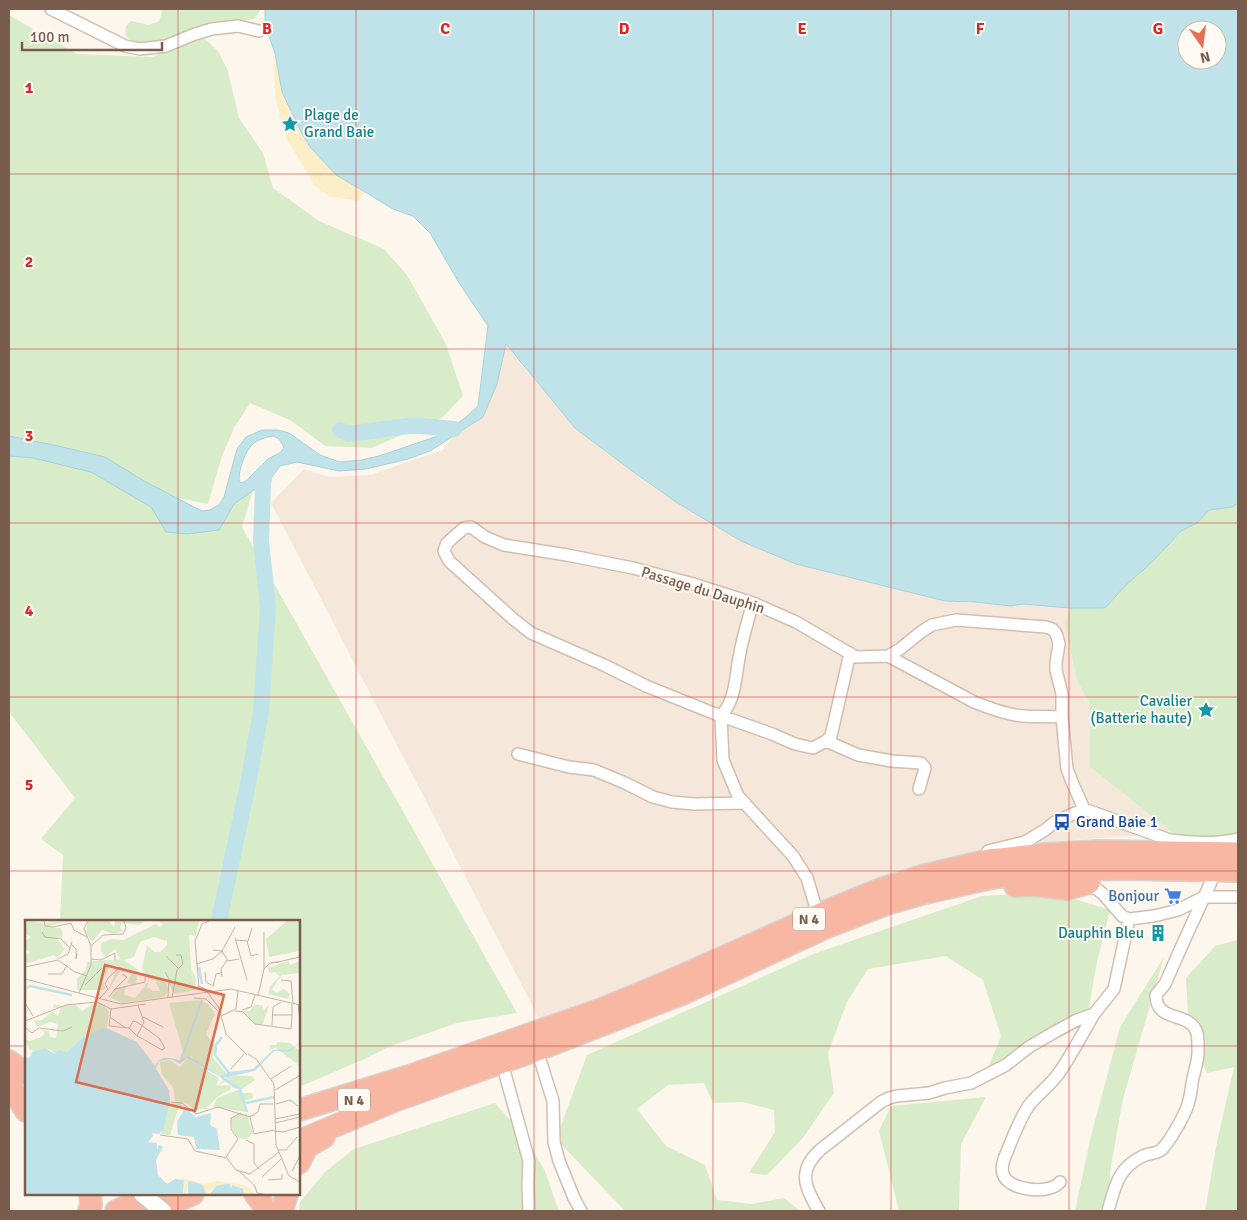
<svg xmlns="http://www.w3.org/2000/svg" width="1247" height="1220" font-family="Signika,sans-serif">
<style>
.residential{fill:#f5e8da}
.green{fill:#d8ecc9}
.sand{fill:#fcefc7}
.water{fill:#bfe3e8;stroke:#a5d3da;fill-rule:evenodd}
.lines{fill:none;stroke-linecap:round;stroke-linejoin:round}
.river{stroke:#bfe3e8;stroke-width:16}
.street-casing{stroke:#d1beb0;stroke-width:14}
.highway-casing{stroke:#dad1cd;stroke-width:24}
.street{stroke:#fff;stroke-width:11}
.highway{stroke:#f7b7a3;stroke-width:21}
.secondary-bridge-casing{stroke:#d6c0b0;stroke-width:19;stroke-linecap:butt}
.secondary-bridge{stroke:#fff;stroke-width:16}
.grid{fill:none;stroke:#d62828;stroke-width:1;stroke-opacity:0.55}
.labels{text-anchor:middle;stroke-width:4;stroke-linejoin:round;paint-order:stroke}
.shield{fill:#fffaf3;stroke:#a28b7f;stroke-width:1}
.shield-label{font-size:14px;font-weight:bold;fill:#7a5c4d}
.culture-label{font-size:15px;fill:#0d838f;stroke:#fffaf3;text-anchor:end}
.street-label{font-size:15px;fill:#7a5c4d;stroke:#fffaf3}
.transit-label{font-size:15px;fill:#164399;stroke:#fffaf3;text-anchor:start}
.shop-label{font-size:15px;fill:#366cbe;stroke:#fffaf3;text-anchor:end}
.inset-river{fill:none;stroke:#bfe3e8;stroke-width:2.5}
.inset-road{fill:none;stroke:#c5b3a7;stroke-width:1}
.view{fill:#dc6d51;fill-opacity:0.15;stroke:#dc6d51;stroke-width:2.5}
.inset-edge{fill:none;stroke:#7a5c4d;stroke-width:2.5}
.grid-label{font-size:16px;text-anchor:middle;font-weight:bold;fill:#d62828;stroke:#fffaf3;stroke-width:4;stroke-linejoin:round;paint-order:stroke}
</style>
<rect width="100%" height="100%" fill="#fdf6ec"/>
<path class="residential" d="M506 344 516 358 575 428 635 473 676 502 741 541 796 564 945 601 1011 606 1023 604 1069 608 1065 625 1077 681 1089 702 1090 767 1172 833 1061 841 888 879 543 1026 271 503 304 469 329 477 371 475 395 466 443 450 458 430 476 422 483 417 497 384Z"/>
<path class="green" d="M163 9H261L254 19 208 26 157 43 131 42 125 34 126 26 131 21 149 25 159 21Z
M9 15 77 54 152 57 203 37 218 51 228 71 239 118 263 153 273 188 319 221 384 249 407 275 446 344 463 396 442 418 371 448 325 446 290 420 250 403 234 428 222 456 208 504 179 498 144 482 58 446 9 436Z
M9 456 33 458 91 472 151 507 167 532 219 530 234 504 253 490 242 527 517 1013 457 1023 391 1046 362 1060 299 1087V921H60L63 855 41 839 75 798 9 712Z
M1238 503V835L1232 836 1175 835 1090 767 1089 702 1077 681 1065 625 1069 608H1103L1106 607 1125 586 1153 561 1181 531 1197 523 1209 510 1232 507Z
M1053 892 1110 910 1097 962 1088 1012 986 1073 1001 1036 983 980 946 956 868 969 847 1002 828 1053 834 1093 802 1139 767 1175 749 1173 775 1132 774 1110 743 1102 713 1103 704 1083 668 1085 637 1109 666 1146 705 1165 717 1200 752 1204 784 1198 800 1211H625L556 1139 587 1055 816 953 982 896Z
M1238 940V1211H1205L1217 1142 1234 1067 1207 1073 1189 1032 1186 978 1215 946Z
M1164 957 1123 1099 1110 1172 1112 1211H1075L1090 1140 1120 1027Z
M986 1097 961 1144 959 1210 960 1211H899L879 1131 891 1106Z
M495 1103 526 1138 545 1171 558 1209 560 1211H299L300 1202 325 1172 354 1149Z"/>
<path class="sand" d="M275 53 282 92 301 132 310 147 336 175 365 192 358 201 329 196 315 186 287 139 276 102 274 70Z"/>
<path class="water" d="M265 9H1238V503L1232 507 1209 510 1197 523 1181 531 1153 561 1125 586 1106 607 1103 608H1069L1023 604 1011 606 974 602 945 601 796 564 741 541 676 502 635 473 575 428 506 344 497 384 483 417 430 451 408 459 366 469 339 471 297 462 280 466 272 477 234 504 219 530 187 534 166 532 151 507 91 472 33 458 9 456V436L58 446 105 457 144 481 202 511 210 510 219 505 224 497 237 449 246 437 262 430H278L289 433 320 455 340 462 361 460 379 456 435 437 449 429 465 418 478 406 488 326 461 286 430 233 413 216 393 209 365 192 336 175 310 147 301 132 282 92 275 53 265 25ZM1187 30H1217V60H1187ZM273 436 279 439 284 447 281 452 268 459 246 481 241 483 239 481C239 469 244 452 254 443 259 439 267 437 273 436Z"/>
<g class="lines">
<path class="river" d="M340 430 349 434 408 426H421L454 429
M219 921 249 779 261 711 268 606 261 541 263 484 265 472"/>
<g class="street-casing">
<path id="street" d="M51 9 125 46 140 49 166 46 195 34 212 29 238 26 259 31
M753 603C748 620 743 636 740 653 735 675 737 698 721 716L723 760 738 796 793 856 807 878 816 908
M850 653 831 736 826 741 813 748 795 744 772 734 713 713 646 686 604 665 531 633 512 618 449 561 444 551 447 543 464 528 471 527 485 537 504 545 567 555 633 568 690 583 753 603 796 622 856 657 888 656 900 649 921 632 932 625 956 620 1046 627 1052 629 1055 632 1057 636 1059 644 1056 663V670L1062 694V717L1067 769 1072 782 1084 809
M888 656 974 702C989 708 1007 715 1023 716 1036 717 1049 716 1062 717
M826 741 858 755 892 761 921 763 925 768 919 789
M518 754 569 767 594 770 625 783 653 797 672 802 694 804 745 803
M988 851 1025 842 1045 830 1055 822 1084 809 1170 840C1192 843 1216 844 1238 839
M1089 883 1103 894 1122 916 1129 919 1154 916 1178 910 1204 897H1238
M537 1050 553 1101 554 1142 559 1161 574 1198 581 1211
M502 1063 529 1161 528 1184 529 1211
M1060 1182C1050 1195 1008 1191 1003 1174 1001 1167 1004 1158 1007 1152 1012 1139 1022 1114 1030 1104 1040 1092 1053 1083 1061 1070 1073 1052 1083 1033 1094 1014
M819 1211C805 1188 797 1171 820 1150L881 1102 889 1098 897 1096 929 1093 945 1088 971 1083 1006 1065 1029 1047 1053 1033 1077 1020 1094 1014 1114 989 1129 919
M1108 1211C1115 1186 1118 1168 1143 1156 1149 1153 1156 1154 1161 1150 1169 1143 1185 1115 1188 1104 1191 1096 1191 1087 1193 1078 1195 1069 1199 1058 1198 1048 1198 1043 1198 1037 1197 1033 1190 1010 1156 1024 1156 995L1165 984 1184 941 1211 882"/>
</g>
<g class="highway-casing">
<path id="highway" d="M1015 886 1032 885 1067 889 1089 883
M9 1061 26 1074
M9 1084 26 1111
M299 1110 409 1076 602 1009 681 976 834 908 881 889 922 876 989 860 1046 854 1098 851 1238 853
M299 1141 394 1101 537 1050 682 994 827 927 887 904 925 893 992 878 1045 871 1120 869 1238 871
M299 1163 307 1147 324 1137
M255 1194 262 1203 265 1211
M89 1211 91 1205 90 1194
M116 1211 152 1194
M155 1211 193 1194
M282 1211 287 1194"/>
</g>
<use href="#street" class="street"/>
<use href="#highway" class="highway"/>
<g class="secondary-bridge-casing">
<path id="secondary-bridge" d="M142 1194 163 1211"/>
</g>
<use href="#secondary-bridge" class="secondary-bridge"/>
</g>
<path class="grid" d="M178 9V921M356 9V1211M534 9V1211M713 9V1211M891 9V1211M1069 9V1211M9 174H1238M9 349H1238M9 523H1238M9 697H1238M9 871H1238M9 1046H26M299 1046H1238M178 1194V1211"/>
<defs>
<g id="sight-bare" transform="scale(1.35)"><path d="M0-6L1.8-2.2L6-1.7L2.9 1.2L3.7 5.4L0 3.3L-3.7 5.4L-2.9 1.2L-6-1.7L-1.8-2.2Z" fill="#0f9aa8" stroke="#fffaf3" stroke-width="2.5" paint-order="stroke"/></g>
<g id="bus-bare" transform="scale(1.35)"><path d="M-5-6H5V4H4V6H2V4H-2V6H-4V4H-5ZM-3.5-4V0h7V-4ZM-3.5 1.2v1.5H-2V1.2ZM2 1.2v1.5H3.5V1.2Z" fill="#1a4fb4" stroke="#fffaf3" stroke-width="2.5" paint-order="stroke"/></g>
<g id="supermarket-bare" transform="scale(1.35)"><path d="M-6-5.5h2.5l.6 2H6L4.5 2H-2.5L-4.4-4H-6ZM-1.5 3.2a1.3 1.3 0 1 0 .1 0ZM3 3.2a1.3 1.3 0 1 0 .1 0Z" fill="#3f7fe0" stroke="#fffaf3" stroke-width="2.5" paint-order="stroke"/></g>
<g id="building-bare" transform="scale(1.35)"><path d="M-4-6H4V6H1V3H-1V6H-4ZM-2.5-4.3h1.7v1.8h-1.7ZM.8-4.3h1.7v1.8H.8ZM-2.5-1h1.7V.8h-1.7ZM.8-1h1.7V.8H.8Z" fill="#0f9aa8" stroke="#fffaf3" stroke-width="2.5" paint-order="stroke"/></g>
</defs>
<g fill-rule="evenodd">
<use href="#sight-bare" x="290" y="124"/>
<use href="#sight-bare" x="1206" y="710"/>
<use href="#bus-bare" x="1062" y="822"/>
<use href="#supermarket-bare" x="1173" y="896"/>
<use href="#building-bare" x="1158" y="933"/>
</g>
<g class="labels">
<g class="shield">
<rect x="793" y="907.5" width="32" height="23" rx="4"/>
<rect x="338" y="1088.5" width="32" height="23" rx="4"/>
</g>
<g class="shield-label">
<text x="809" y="924">N 4</text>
<text x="354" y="1105">N 4</text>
</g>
<g class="culture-label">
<text x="304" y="120" text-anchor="start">Plage de<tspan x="304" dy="17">Grand Baie</tspan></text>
<text x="1192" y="706">Cavalier<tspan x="1192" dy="17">(Batterie haute)</tspan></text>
<text x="1144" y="938">Dauphin Bleu</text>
</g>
<g class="street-label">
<text transform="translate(703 590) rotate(17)" y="5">Passage du Dauphin</text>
</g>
<g class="transit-label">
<text x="1076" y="827">Grand Baie 1</text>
</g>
<g class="shop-label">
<text x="1159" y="901">Bonjour</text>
</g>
</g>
<g transform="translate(25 920)">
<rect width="275" height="275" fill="#fdf6ec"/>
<path d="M0 1 19 3 45 1 19 7 36 8 38 15 32 19 40 29 32 38 29 35 0 44V36L5 32 0 29V21L6 17 0 14ZM63 1H84L89 7 90 1H120L114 5 98 3 95 7 98 11 88 14 77 10 67 22 61 13ZM134 1H174L171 16 164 15 166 49 171 58 170 70 149 74 137 49 144 70 139 77 97 83 86 78 90 69 101 66 99 75 110 78 124 61 122 67 128 71H135L130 60 123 59 117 48 122 25 129 32H135L142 25V21L129 17 115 22 109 37 99 40 112 49 111 65 102 63 107 53 102 48 100 52 96 50 82 73 93 46 85 45 78 60 80 70H52V59L61 49 62 42 95 39 90 29 80 37 76 31V23L86 19 98 20 131 4 135 7 138 4ZM262 1H275V31L244 37 241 19ZM263 41 265 45 275 41V53L257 55 247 69 251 73 259 69 265 74 263 79 243 74 245 66 255 56 250 52 244 53 243 48ZM173 80 183 84 190 94 181 114 190 126 188 138 202 154 197 156 172 144 166 136 157 139 159 135 144 83ZM70 82 78 84 84 92 82 108 58 117 42 132 35 131 30 134 24 129 9 132 4 129 0 119 5 121 16 117 20 113 17 110 24 111 25 117 31 118 33 104 25 102 12 107 9 101 16 100 28 92 33 96 36 88H28L29 84 38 86 50 84 57 91ZM229 85H237L239 90 244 85 238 104H230L218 90 225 91ZM253 122 265 123 275 131V146L251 128 244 130 245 125H251ZM162 138 194 158 191 166 205 165 206 169 192 177 181 189 169 190 163 184 150 181 148 167 137 155 135 142 145 140 155 147ZM204 155 227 156 230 160 217 169 208 168 201 161 192 166ZM213 170 217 173H227L228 178 219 181 221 192 188 187 192 178ZM156 183 158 186H154L145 215 136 214 145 184ZM215 193 222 194 228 214 221 219 213 218 207 209 206 198Z" fill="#d8ecc9"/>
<path d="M159 258 179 264 192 261 220 265 230 274H219L220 271 205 264 191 266 181 274 178 265 166 261 163 262 162 273H158L160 262 153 260Z" fill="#fcefc7"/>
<path d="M79 107 112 122 130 146 134 140 139 138H146L154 140 164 136 195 156 204 152 228 149 248 130 266 129 275 123 265 132 249 131 230 151 197 158 162 138 155 144 146 139 134 141 131 149 144 170 145 183 138 210 134 214 127 213 128 216 123 222 132 223V230L134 225 138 227 131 240 133 255 142 264 150 259 159 260 158 273 0 274V137L4 138 7 132 20 128 30 134 33 130 42 132 58 117ZM160 188 171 197 186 193 185 205 192 209 195 230 171 229 169 217 153 215 152 202ZM166 261 178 265 181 274H159H163V262ZM200 264H205L206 269 207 265 218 269 219 274H185L191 266Z" fill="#bfe3e8"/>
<path class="inset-river" d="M174 47 177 64M2 68 5 66 47 75M197 117 191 125 190 135 204 153M156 140 177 80M197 158 215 169 222 192M221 183 249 177"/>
<path class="inset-road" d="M19 1 20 6 28 7 46 3 49 10 62 17M17 12 20 17 36 19 45 28M210 18 222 60M211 20 223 21 227 8M222 21 226 36 233 34M46 24 51 29V39L52 33M66 26 78 15 98 14 101 8 99 1M188 30 197 31 210 7M141 36 153 48M33 39 43 34 47 22M66 39 76 40 90 33V40M253 42 275 37M171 44 188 39 197 31 203 41 214 39M0 47 33 40 50 52 62 56M239 49 244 44 249 42H254L247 43M140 52 144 59 143 77M180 52 181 62 188 66 191 54 196 53M23 54H37L42 45M197 57 196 49 202 40M0 59 96 84 206 69 275 85M256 60 266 61 268 83M60 65 77 48M174 66 180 69 194 88 201 114 222 135M174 67 170 21 177 4 184 1M90 69 102 57 97 54M54 73 66 45V26L59 9 63 1M233 76 239 49V12M84 77 90 69 120 62V55H115M75 78 83 69 80 64 83 58 95 47M147 78 152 50 158 44 156 35H151M169 78 181 79 196 94M0 83 8 96M273 85 275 100M86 89 84 106 104 108 112 116 118 119 137 130 140 128 134 118 112 102 108 101 104 109M217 90 226 87 230 75M210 91 218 92 230 104 266 109 267 95M247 95H267V84M196 96 211 89 213 71M118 97 138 107M86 98 101 108M0 101 41 85 72 82 86 89 121 84M247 105 248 87 256 82M0 107 7 113 14 108 38 111 47 107M112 116 119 102 113 85M223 134 231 139 249 164 251 225 264 256 275 262M206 149 219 134M246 159 266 146M250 170 274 156M146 182 157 183 171 194 193 187 225 197M248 184H235L233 192 225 197 229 214 249 210M251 184 265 180 273 186M250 199 275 194M250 203 275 197M249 211 258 212 275 207M135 215 163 219 170 231 202 238 211 250 225 254 254 232M213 219 206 209V198L216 193M221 220 229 224V243L234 249M253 230H261L272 217M201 237 213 219M214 251 230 266 232 273 238 274M267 251 275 236M237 257 256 239M243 260 257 259V254"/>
<path class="view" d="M80 45 199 75 170 191 51 162Z"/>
<rect width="275" height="275" class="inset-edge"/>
</g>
<g class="grid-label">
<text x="267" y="34">B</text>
<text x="445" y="34">C</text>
<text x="624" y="34">D</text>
<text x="802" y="34">E</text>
<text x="980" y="34">F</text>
<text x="1158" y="34">G</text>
<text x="29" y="93">1</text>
<text x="29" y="267">2</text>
<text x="29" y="441">3</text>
<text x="29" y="616">4</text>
<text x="29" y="790">5</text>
</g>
<rect width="1247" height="1220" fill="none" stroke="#7a5c4d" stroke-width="20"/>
<g transform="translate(1202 45) rotate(166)"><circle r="24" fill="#fffaf3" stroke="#cabbb1"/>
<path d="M0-4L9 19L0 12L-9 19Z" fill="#e76f51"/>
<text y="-8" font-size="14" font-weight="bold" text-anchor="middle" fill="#7a5c4d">N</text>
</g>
<path d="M22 42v8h140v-8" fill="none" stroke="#7a5c4d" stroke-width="2.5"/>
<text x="30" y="42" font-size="15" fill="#7a5c4d" stroke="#fffaf3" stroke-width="4" paint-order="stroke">100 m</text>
</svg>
